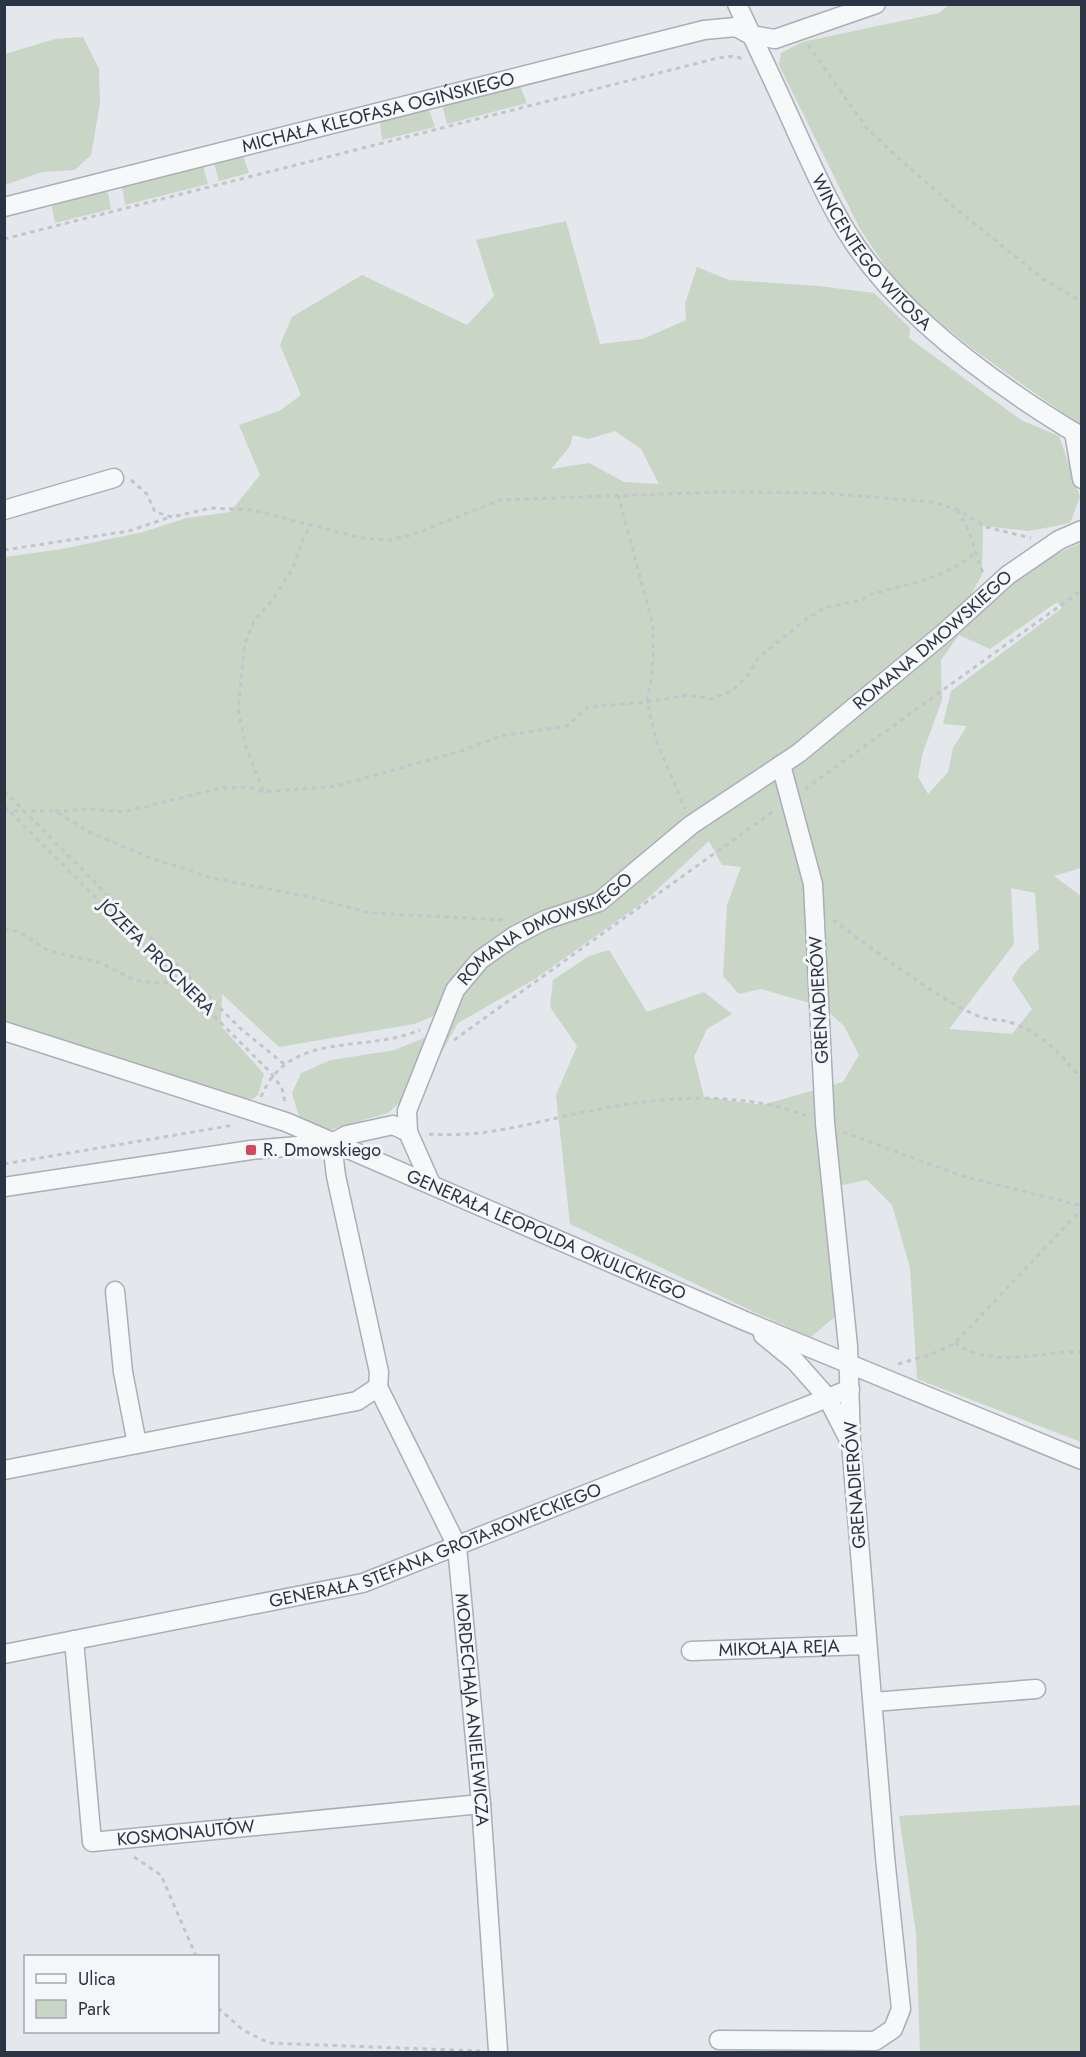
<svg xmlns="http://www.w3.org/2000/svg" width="1086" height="2057" font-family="Jost,sans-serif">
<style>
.green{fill:#c9d6c5;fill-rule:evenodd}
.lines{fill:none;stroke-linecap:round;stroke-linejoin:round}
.minor-casing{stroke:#a9aeb7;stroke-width:21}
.path{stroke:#c2c5cb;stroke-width:3;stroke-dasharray:4.5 4.5;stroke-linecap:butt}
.minor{stroke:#f7f8fa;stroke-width:18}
.poi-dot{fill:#d1495b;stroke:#f4f6f9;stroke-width:2}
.labels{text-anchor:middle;stroke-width:6;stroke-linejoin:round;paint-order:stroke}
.street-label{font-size:18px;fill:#2b3445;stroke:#f4f6f9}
.poi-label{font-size:18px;fill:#2b3445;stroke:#f4f6f9;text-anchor:start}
</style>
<rect width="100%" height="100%" fill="#e4e7ec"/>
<path class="green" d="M949 5H1081V426L974 350 926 311 896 282 860 229 779 65 781 53 802 42 939 13Z
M83 37 99 69 100 103 91 155 75 170 42 172 5 185V54L55 39Z
M520 86 527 103 447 124 443 108 445 105Z
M427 109 430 112 435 127 382 140 380 122Z
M243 156 249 173 219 181 214 163Z
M203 166 208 184 125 205 122 186Z
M104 191 108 193 111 209 55 223 52 207 54 203Z
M566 221 600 344 643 339 686 320 685 304 697 267 729 280 819 286 874 293 910 328 909 338 1021 420 1059 436 1080 497 1070 523 1029 531 983 526 982 575 959 615 1002 592 1042 560 1081 543V868L1054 876 1081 896V1442L917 1379 910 1268 892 1205 867 1180 837 1186V1315L811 1337 756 1313 570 1224 556 1095 577 1046 550 1007 553 980 589 956 609 950 647 1012 704 992 732 1014 707 1029 694 1057 704 1097 762 1105 843 1082 859 1055 844 1026 823 1007 761 989 739 994 723 976 727 905 741 867 722 865 709 841 645 901 535 979 458 1023 427 1078 388 1113 326 1131 299 1116 292 1093 301 1073 331 1060 395 1050 448 1028 452 1009 414 1024 279 1047 222 994 221 1026 264 1074 258 1095 253 1099H240L5 1020V557L62 549 143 532 187 518 230 512 260 475 239 425 281 410 301 395 280 345 292 317 362 275 467 325 494 296 476 240ZM615 431 641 449 659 484 624 482 589 463 551 469 570 446 573 435 588 439ZM1057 602 1062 608 951 691 943 724 967 726 953 748 948 772 928 794 918 777 923 752 942 700 941 660 959 635 990 649ZM1011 888 1035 893 1039 949 1020 966 1012 979 1032 1009 1012 1034 949 1029 1014 944Z
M1081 1793V2052H920L916 1934 899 1816 1080 1805Z"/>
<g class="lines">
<g class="minor-casing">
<g id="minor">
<path id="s1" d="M737 4C757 47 778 90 797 133 815 172 832 211 856 246 909 323 1002 389 1082 437"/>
<path id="s2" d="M4 207 704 30 736 27 751 35 775 39 876 4"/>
<path d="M1074 432 1082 479"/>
<path d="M4 510 114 478"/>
<path id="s3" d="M4 1031 286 1122 745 1321 1082 1460"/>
<path d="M408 1132 431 1184"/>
<path id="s4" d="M4 1187 251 1150 332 1143 347 1135 393 1125 408 1132 407 1111 455 990 480 960 514 936 545 920 599 902 691 825 799 753 944 633 1008 575 1059 540 1082 530"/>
<path d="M115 1291 123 1372 137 1444"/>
<path d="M763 1335 795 1361 827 1397 849 1440"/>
<path id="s5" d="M378 1387 457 1546 481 1804 498 2051"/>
<path d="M4 1470 357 1401 378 1387 379 1372 336 1176 332 1143"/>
<path id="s6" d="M74 1640 92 1842 481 1804"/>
<path id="s7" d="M691 1651 867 1645"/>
<path id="s8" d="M4 1654 363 1583 850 1389"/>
<path d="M873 1702 1036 1689"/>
<path d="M719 2040 875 2041 893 2029 901 2009 885 1857 851 1443 848 1346 825 1123 813 884 781 765"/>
</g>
</g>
<path class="path" d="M808 45 866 127 896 156 953 206 1043 279 1082 302
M4 239 718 58 735 56 745 60
M131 480 147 494 155 512 172 517 211 508 253 510 361 538 388 540 412 535 500 500 717 492 823 493 932 502 956 509 986 527 1031 538
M618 495 653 625V667L647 702 656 740 685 809
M957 510C972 530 974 553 984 575
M4 550 129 531 170 517
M805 789 1082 590
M4 791 241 1029 284 1064
M263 791 245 744 238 709 245 643 254 621 273 599 293 568 304 536 311 525
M4 806 270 1072 282 1088 285 1103
M4 811H55L89 832 148 857 212 878 310 897 370 913 506 920
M55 811 89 809 124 812 220 788 249 787 263 792 336 786 461 751 501 736 567 726 588 707 647 702 687 695 712 699 731 691 746 678 758 658 805 620 826 607 863 600 868 595C905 585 945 578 974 554
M833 920C878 952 922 988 971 1013 988 1022 1001 1018 1015 1024 1045 1035 1061 1056 1082 1079
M4 929 19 932 49 951 101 963 130 978 143 982 182 983 200 988
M454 1040 775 810
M261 1097C289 1029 364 1054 420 1030
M843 1132 962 1176 1082 1206
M429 1134C487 1139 544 1119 600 1109 668 1096 741 1091 807 1116
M4 1164 234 1125
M955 1343C996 1370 1037 1351 1082 1352
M898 1364 932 1354 955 1343 1082 1209
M134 1857 161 1875 196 1956
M218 2008 243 2030 269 2043 480 2051"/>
<use href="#minor" class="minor"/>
</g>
<rect class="poi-dot" x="245" y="1144" width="12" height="12" rx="3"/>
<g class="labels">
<g class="street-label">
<text dy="6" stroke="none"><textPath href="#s2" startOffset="386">MICHAŁA KLEOFASA OGIŃSKIEGO</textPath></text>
<text dy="6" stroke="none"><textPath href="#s1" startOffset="284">WINCENTEGO WITOSA</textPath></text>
<text dy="6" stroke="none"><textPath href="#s4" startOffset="1160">ROMANA DMOWSKIEGO</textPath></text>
<text dy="6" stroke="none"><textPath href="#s4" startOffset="674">ROMANA DMOWSKIEGO</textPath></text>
<text transform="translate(157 957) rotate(45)" y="6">JÓZEFA PROCNERA</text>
<text transform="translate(819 1000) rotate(-93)" y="6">GRENADIERÓW</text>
<text dy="6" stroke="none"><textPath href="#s3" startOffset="580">GENERAŁA LEOPOLDA OKULICKIEGO</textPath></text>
<text transform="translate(855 1485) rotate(-94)" y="6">GRENADIERÓW</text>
<text dy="6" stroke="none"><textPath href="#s8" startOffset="446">GENERAŁA STEFANA GROTA-ROWECKIEGO</textPath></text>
<text dy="6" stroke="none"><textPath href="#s7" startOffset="88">MIKOŁAJA REJA</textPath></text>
<text dy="6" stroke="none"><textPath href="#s5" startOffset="342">MORDECHAJA ANIELEWICZA</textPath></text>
<text dy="6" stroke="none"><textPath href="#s6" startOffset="297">KOSMONAUTÓW</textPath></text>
</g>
<g class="poi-label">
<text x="263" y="1156">R. Dmowskiego</text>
</g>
</g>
<rect width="1086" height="2057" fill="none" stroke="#2b3445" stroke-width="12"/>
<rect x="24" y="1955" width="195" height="78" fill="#f4f6f9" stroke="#a4a8b1" stroke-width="1.5"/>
<rect x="36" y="1974" width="30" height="9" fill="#f7f8fa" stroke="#a4a8b1" stroke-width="1.5"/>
<text x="78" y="1985" font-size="18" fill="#2b3445">Ulica</text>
<rect x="36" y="2000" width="30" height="18" fill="#c9d6c5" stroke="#a4a8b1" stroke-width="1.5"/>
<text x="78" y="2015" font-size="18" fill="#2b3445">Park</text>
</svg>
